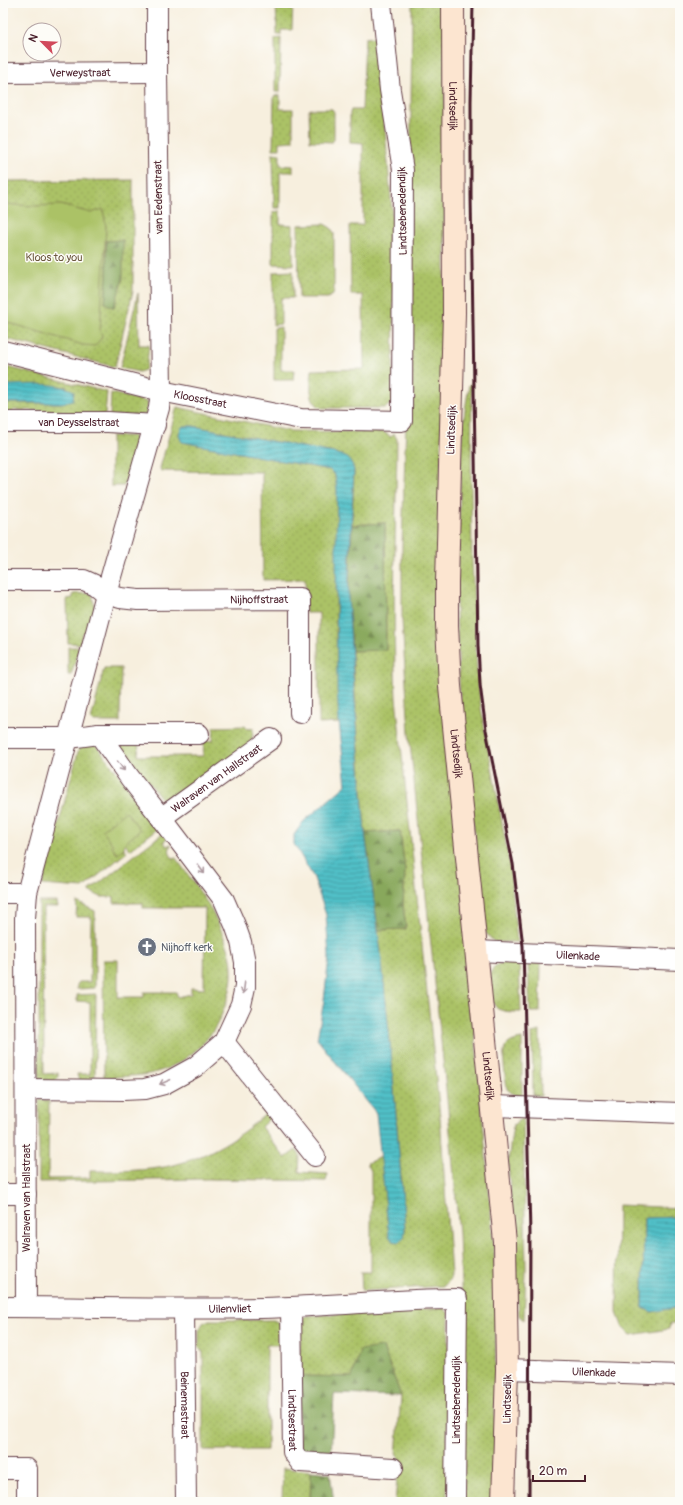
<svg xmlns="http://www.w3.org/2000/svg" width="683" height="1505" font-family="Pangolin,sans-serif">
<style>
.grass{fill:url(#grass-dots);stroke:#7a7048;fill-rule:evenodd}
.forest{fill:url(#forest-firs);stroke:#696443}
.green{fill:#abc266;stroke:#7a7048}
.water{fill:url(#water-rules);stroke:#4e6f79}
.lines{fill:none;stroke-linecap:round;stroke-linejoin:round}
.street-casing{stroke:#643e46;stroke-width:22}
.secondary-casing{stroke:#643e46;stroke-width:24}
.street{stroke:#fff;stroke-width:20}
.secondary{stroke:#fce5d0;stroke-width:22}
.rail{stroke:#4a1f2b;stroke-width:3}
.oneway{stroke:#ae9aa0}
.labels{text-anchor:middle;stroke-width:3;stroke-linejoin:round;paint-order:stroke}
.street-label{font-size:11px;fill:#4a1f2b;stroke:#fdfcf7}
.park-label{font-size:11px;fill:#6c5840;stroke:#fdfcf7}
.worship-label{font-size:11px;fill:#5b616d;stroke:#fdfcf7;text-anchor:start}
</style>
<defs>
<pattern id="grass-dots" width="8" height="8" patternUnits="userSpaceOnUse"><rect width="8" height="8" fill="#abc266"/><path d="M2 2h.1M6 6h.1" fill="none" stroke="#95a659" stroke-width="1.8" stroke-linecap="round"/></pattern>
<pattern id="forest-firs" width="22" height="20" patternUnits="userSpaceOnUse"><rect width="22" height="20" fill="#88a85b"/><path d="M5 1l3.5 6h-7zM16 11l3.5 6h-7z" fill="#71884b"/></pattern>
<pattern id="water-rules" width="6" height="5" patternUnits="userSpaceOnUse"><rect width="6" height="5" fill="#51bfc7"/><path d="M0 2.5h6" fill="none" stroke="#459ba2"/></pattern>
</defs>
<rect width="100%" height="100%" fill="#fdfcf7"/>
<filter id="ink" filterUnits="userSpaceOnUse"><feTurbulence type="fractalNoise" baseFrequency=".025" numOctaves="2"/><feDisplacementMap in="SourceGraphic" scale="8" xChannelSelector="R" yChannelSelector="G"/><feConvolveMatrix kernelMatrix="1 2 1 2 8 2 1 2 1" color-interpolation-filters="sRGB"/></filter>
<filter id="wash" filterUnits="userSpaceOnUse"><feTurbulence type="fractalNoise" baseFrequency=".012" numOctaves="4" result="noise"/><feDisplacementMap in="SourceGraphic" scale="16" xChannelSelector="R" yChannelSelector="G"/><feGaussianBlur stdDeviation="0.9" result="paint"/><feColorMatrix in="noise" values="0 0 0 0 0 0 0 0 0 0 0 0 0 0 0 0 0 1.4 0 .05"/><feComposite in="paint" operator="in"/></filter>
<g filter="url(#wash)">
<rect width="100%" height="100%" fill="#f7efde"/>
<path class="grass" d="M276 3H293L292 30H281V35H277Z
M412 3H445V322L437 602 494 1246 496 1310 494 1502H459L462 1310 459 1233 448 1109 409 733 402 620V546L409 328Z
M375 37 383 108 394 232 393 402 385 408H322C307 401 311 384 312 370L364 369 363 295H351L350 225H363V143L350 142V113L351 110H362L365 38Z
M281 38 280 92H275V39Z
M280 95V109H293V141L280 142V149H273L274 96Z
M311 109H332L334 112V140L332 142 310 141 309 110Z
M273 153 280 154V165L293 166V172H280V208H274Z
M133 180V291L115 367 3 338V181ZM123 240 105 303 107 276 106 241Z
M280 211V224L293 225V265L273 264V212Z
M324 224 331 228 334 233V290L333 294 328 298H299L298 225Z
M293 271V298H281V324L273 325V272Z
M138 293 139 345H149L147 364 145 370 139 372 120 368Z
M281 327V370H294L293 380H274V328Z
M3 366 107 392 105 415H68L63 411 14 410 9 416H3V403H62L67 387 57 386 3 385Z
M472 383 471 478 472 559 477 670 481 708 510 866 517 942H494L485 932 460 699 456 610 461 458 463 423 469 385Z
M111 393 148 402 146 415 110 416Z
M177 407 289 431 384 432 391 437 394 434 397 439C396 525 392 611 396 698L440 1116 451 1275 450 1279 444 1286 362 1291 361 1272H371V1171L367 1163 381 1157 389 1236 405 1229 391 1052 378 930 406 929 403 905 405 870 400 831 365 833 352 651 386 650 385 523 352 525 354 470 334 453 193 426H183V442L330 470 335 475 337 490 336 631 339 723 319 724V613H306L305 579 263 580 262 472 161 471 160 468Z
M111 436H134L140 445 133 472 128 475 124 486H111Z
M92 593 95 608 90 630 83 633 80 644 68 643 67 599 73 598V594Z
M68 647H80L71 675H68Z
M104 668H121L120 722H93L91 720Z
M245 726 247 729 253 728 252 741 169 808 116 741H139L138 756H203L204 740 213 741 214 727Z
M81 741 96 745 160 827 130 850 125 843 113 845 117 853 124 848 127 852 83 888 42 885Z
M163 833 167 839 164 842 167 846 171 844C169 851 168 853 174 859L175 857C195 884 214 909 225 940 229 950 232 959 232 969 233 986 227 1002 221 1016 211 1040 191 1058 168 1068 156 1073 142 1076 129 1076 124 1077 116 1076 111 1078 109 1078 106 1081 104 1083L103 960H118V997H144V992H176L178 997 191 994V988L204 989 205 908H143V903H114V897H101L89 891Z
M39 902H57L58 907H43L44 1074 58 1073V1078L55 1081 39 1080Z
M77 902 95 911V988L77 989V985L79 982H90L91 917H76Z
M503 962H519L521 1012C513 1012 505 1012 498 1009 489 1003 487 975 494 967 496 965 500 964 503 962Z
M528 963H541L540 1012H530Z
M96 994 95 1077 92 1082H81L78 1078 77 1074H90V1002L77 1001V995Z
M540 1031 541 1096 533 1095 532 1033Z
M522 1039V1097L513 1094 507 1089C506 1080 500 1051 507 1045 511 1041 517 1040 522 1039Z
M39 1100 49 1101 48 1179 90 1178V1171C113 1171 136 1171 158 1168 200 1162 236 1140 267 1113L270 1118 261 1127 285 1158 296 1150 300 1155 299 1172 328 1174 326 1181 208 1179 39 1182Z
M523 1117 526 1272 524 1320 519 1316 508 1162 513 1125Z
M618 1205 680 1208V1217L644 1218 643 1308 652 1312 680 1307V1323H670L669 1329 631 1335 623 1328 617 1313Z
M444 1308 449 1314 447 1502H395L399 1456 396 1454 401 1396 383 1347 352 1377 299 1376 301 1322 305 1316Z
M209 1320H274L282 1325 284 1345H267V1450H203V1352L199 1347V1330L203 1323Z
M283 1468 311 1471 310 1502H282Z"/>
<path class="forest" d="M123 240V278L114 308 105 303 107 276 106 241Z
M385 523 386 650 352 651 348 597 352 525Z
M400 831 405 870 403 905 406 929 378 930 365 833Z
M383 1347 401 1396 334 1394 331 1457 305 1456 299 1450V1376L352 1377 360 1350Z
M311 1471 330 1473 334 1502H310Z"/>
<path class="green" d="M3 204 34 206 61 205 91 213 103 209 106 227 100 331 102 337 95 346 83 345 3 321Z
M126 811 140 830 125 843 124 848 117 854 112 847 113 845 102 830Z"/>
<path class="water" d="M3 385C24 385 56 381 74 391L73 400 62 403H3Z
M183 426H193L334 453C345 456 351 457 354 470L348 597 353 675 365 833 381 953 391 1052 405 1229 404 1238 399 1242 393 1241 389 1236 376 1113 317 1039 324 1000 329 957 326 915 314 878 294 844V835L303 822 346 785 339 722 337 690 336 549 337 490 335 475 330 470 182 442C178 436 178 432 183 426Z
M680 1217V1307L652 1312 643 1308 644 1218Z"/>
</g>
<g filter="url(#ink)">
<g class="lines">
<g class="street-casing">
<g id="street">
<path id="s1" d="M3 73 157 72"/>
<path id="s2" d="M3 351 161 391 301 419 402 421 403 170 390 90 381 3"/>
<path id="s3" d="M3 422H108L155 425"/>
<path id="s4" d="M3 580H84L95 585 106 594 120 598 138 600 300 599V713"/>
<path d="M3 738H69L99 734H199"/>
<path id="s5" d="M161 818 271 739"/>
<path d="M3 893H27"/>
<path id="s6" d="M477 951 680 960"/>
<path d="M224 1042 315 1156"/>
<path d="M26 1089 123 1090 145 1089 164 1084 195 1067 224 1042 241 1005 245 987V962L241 942 235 925 224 900 167 825 130 778 99 734"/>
<path d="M492 1106 680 1113"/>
<path d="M3 1194H26"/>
<path id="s7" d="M3 1307C99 1307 195 1311 291 1307 346 1305 401 1299 457 1299L455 1502"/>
<path d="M26 1307 25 918 27 893 106 594 159 408 161 391 157 72V3"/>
<path id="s8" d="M291 1307 293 1452 300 1462 393 1468"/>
<path id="s9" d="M184 1309 186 1502"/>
<path id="s10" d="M507 1369 680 1375"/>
<path d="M3 1469H27V1502"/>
</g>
</g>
<g class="secondary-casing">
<g id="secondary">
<path id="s11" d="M453 3 454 313 447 582V625L450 686 505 1242 507 1369 503 1502"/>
</g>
</g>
<use href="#street" class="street"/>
<use href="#secondary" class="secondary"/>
<path class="rail" d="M473 3 471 101V196L478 645 480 685 486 730 513 864 523 946 530 1233 529 1502"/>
</g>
<defs><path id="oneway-shaft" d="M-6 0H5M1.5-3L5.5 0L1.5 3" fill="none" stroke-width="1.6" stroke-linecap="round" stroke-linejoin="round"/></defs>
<g class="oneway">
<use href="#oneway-shaft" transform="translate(121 766) rotate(54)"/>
<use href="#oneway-shaft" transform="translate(201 869) rotate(53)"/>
<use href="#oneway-shaft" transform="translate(244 988) rotate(97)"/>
<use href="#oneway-shaft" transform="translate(165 1082) rotate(157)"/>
</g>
</g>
<defs>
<g id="church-disc" transform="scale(1)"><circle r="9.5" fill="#6b7280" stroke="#fdfcf7"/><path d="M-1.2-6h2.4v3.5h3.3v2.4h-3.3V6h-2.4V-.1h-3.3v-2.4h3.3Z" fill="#fff"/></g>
</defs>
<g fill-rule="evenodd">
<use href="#church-disc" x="147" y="947"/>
</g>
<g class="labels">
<g class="street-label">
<text dy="4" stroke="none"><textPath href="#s1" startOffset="77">Verweystraat</textPath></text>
<text dy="4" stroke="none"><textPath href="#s11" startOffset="103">Lindtsedijk</textPath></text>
<text transform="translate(158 197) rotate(-91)" y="4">van Eedenstraat</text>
<text transform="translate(402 211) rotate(-91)" y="4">Lindtsebenedendijk</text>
<text dy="4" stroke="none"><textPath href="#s2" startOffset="203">Kloosstraat</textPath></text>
<text dy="4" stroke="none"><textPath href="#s3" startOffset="76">van Deysselstraat</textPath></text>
<text transform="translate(451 430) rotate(-88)" y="4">Lindtsedijk</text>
<text dy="4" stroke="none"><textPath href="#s4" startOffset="261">Nijhoffstraat</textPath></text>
<text dy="4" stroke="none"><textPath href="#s11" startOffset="751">Lindtsedijk</textPath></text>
<text dy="4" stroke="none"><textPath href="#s5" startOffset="68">Walraven van Hallstraat</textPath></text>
<text dy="4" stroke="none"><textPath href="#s6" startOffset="101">Uilenkade</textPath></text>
<text dy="4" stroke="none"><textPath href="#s11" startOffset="1075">Lindtsedijk</textPath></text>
<text transform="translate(26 1198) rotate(-90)" y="4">Walraven van Hallstraat</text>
<text dy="4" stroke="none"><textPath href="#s7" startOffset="227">Uilenvliet</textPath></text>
<text dy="4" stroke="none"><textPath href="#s10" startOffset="87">Uilenkade</textPath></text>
<text transform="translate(507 1399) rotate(-89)" y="4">Lindtsedijk</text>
<text transform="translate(456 1400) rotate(-90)" y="4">Lindtsebenedendijk</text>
<text dy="4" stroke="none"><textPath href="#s9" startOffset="96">Beinemastraat</textPath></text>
<text dy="4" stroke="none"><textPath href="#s8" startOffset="113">Lindtsestraat</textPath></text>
</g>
<g class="park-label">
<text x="54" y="261">Kloos to you</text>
</g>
<g class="worship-label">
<text x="161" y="951">Nijhoff kerk</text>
</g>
</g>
<rect width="683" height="1505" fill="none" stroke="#fdfcf7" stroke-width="16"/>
<g transform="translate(42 42) rotate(294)"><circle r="19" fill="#fdfcf7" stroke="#b5a4a5"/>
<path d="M0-3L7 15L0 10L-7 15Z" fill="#d1495b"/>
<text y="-6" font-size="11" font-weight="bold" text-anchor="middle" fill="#4a1f2b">N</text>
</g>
<path d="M533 1475v6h52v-6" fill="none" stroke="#4a1f2b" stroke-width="2"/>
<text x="539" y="1475" font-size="12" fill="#4a1f2b" stroke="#fdfcf7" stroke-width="3" paint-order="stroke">20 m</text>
</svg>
